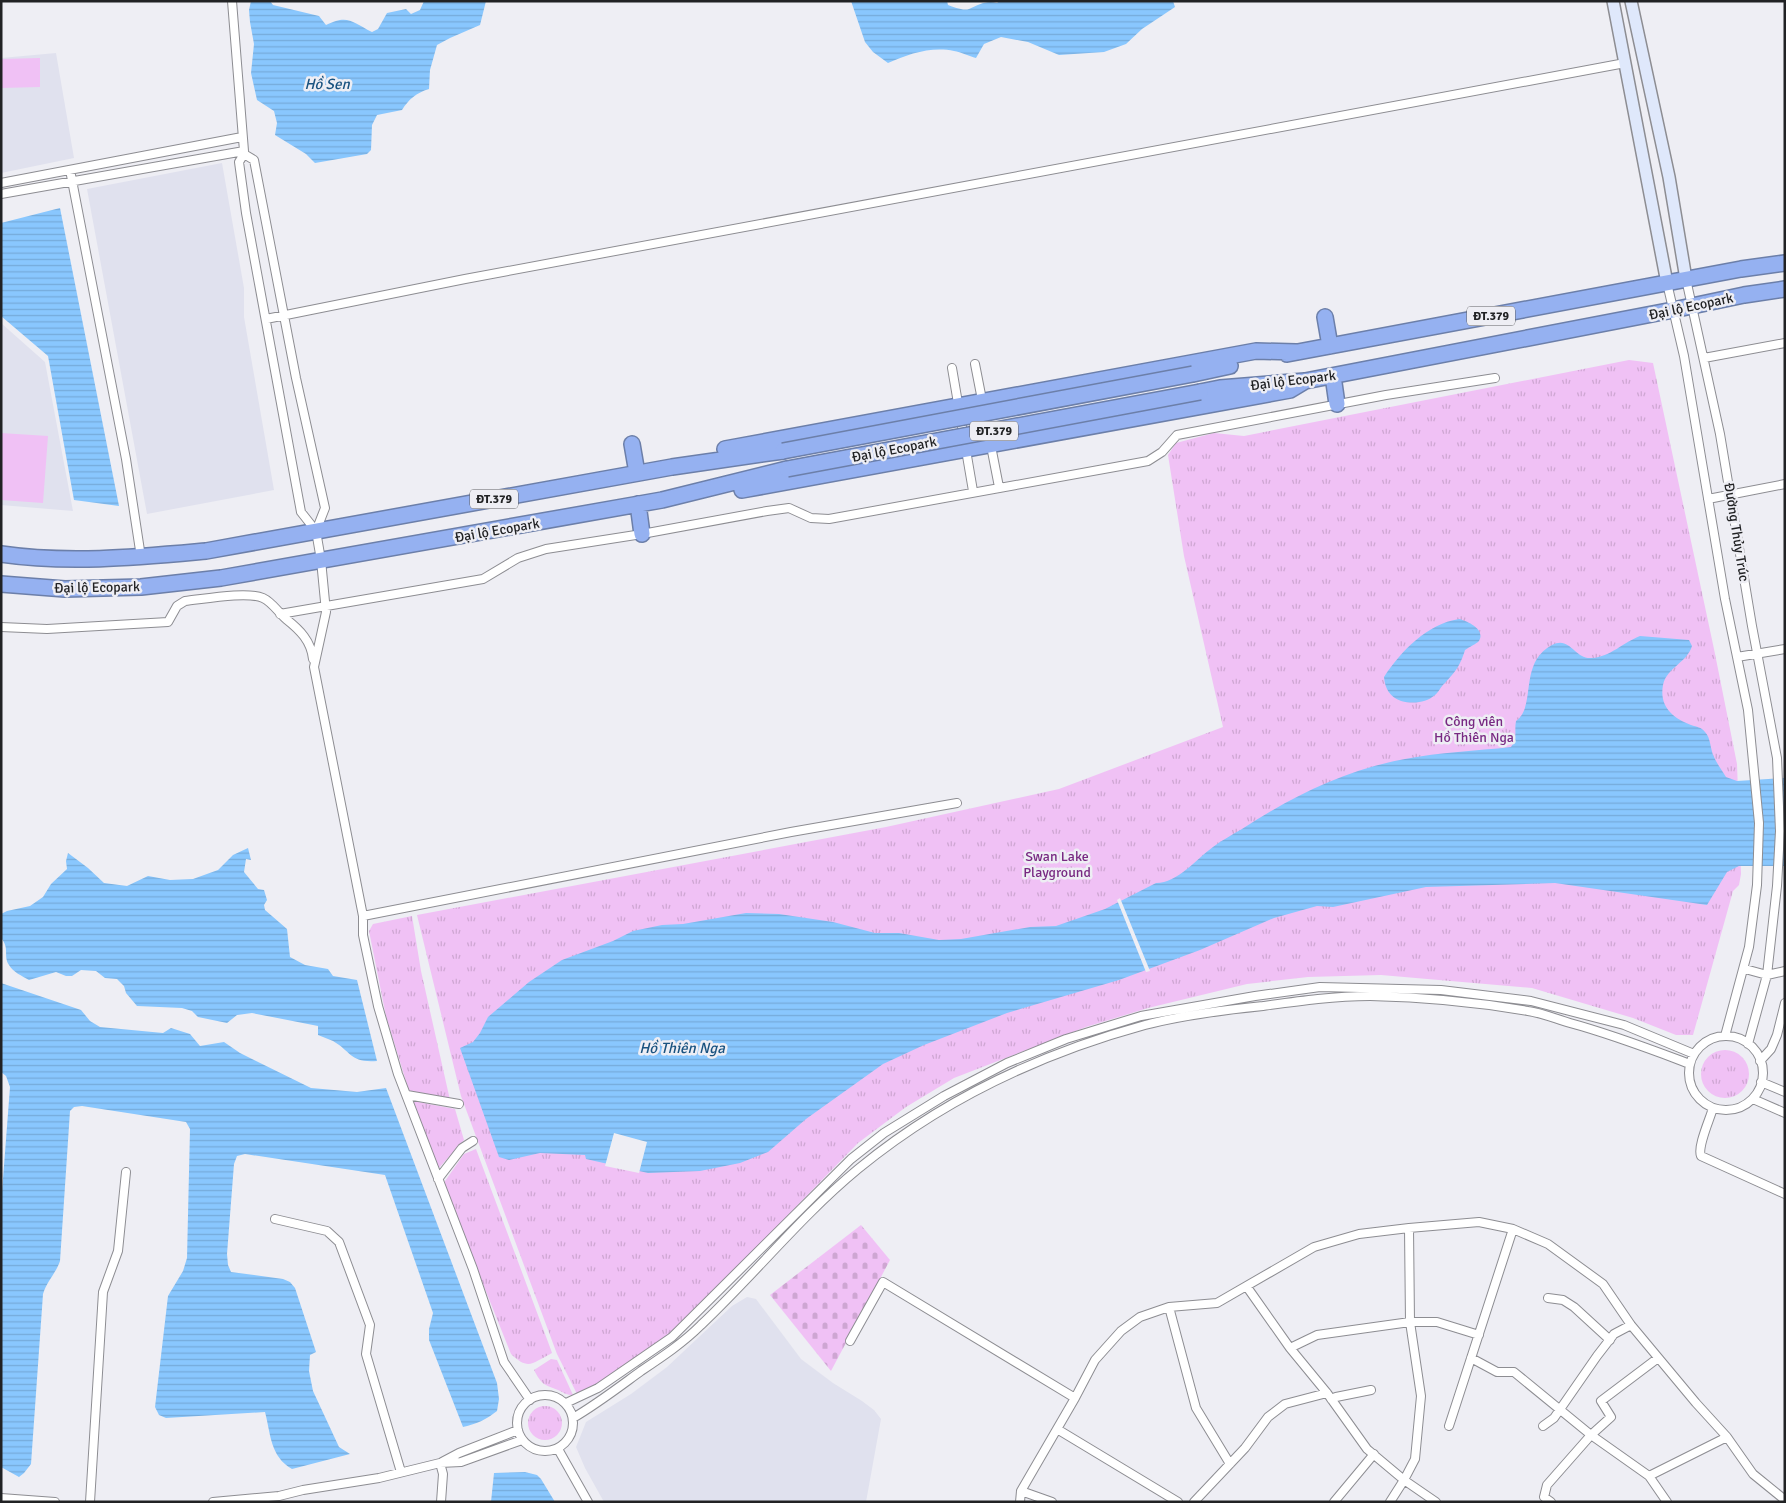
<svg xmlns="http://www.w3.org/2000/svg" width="1786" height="1503" font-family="Signika,sans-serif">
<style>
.built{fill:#e0e1ee}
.grass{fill:url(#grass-tufts)}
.cemetery{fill:url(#cemetery-stones)}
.pitch{fill:#f0c1f5}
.water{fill:url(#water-rules)}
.pier{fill:#eeeef4}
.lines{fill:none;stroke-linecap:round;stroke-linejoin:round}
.street-casing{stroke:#8d8d92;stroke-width:10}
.secondary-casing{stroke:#8d8d92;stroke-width:14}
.highway-casing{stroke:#6c7fa9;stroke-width:18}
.street{stroke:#fff;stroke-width:8}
.secondary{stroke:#dfe8fb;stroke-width:11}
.highway{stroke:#95b1f1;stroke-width:15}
.highway-bridge-casing{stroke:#6c7fa9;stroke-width:18;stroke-linecap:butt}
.highway-bridge{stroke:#95b1f1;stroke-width:15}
.labels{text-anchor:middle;stroke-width:5;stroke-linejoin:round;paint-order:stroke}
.shield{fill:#eeeef4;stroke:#5e5f62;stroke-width:1}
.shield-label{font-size:12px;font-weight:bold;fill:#212224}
.street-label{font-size:14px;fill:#212224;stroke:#eeeef4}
.park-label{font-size:14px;fill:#782982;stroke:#eeeef4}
.water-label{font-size:15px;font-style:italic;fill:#1a5380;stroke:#eeeef4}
</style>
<defs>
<pattern id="grass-tufts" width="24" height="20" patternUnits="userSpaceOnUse" patternTransform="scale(1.25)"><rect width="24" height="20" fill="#f0c1f5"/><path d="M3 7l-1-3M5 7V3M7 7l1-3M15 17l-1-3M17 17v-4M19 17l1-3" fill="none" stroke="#cea6d2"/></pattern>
<pattern id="cemetery-stones" width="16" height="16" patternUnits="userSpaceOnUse" patternTransform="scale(1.25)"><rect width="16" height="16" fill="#f0c1f5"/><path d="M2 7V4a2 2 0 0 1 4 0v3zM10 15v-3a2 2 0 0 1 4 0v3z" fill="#cea6d2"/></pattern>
<pattern id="water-rules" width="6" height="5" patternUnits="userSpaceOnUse" patternTransform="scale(1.25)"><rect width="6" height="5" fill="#89c7fe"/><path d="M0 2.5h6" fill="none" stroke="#76abda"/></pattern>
</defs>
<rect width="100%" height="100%" fill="#eeeef4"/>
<path class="built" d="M56 53 74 158 1 173V58Z
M222 163 244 288V317L274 490 147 514 87 189Z
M1 323 45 362 73 511 1 505Z
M747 1297 756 1299 801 1359 833 1383 862 1401 874 1410 881 1419 866 1502H604L585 1468 576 1447 586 1422 631 1394 667 1367 732 1306Z"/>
<path class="grass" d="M1629 360 1653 363 1714 649 1737 764 1741 874 1739 885 1733 891 1693 1035H1676L1633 1018 1532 988 1381 975 1308 977 1247 984 1148 1008 1086 1027 954 1078 906 1107 858 1143 677 1329 622 1368 594 1386 577 1394 557 1354 461 1096 417 915 886 827 1059 789 1223 727 1184 556 1168 455 1176 443 1214 433 1244 436Z
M412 916 421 971 450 1100 409 1091 386 1016 369 931 373 924Z
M1701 1074a24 24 0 1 1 48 0a24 24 0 1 1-48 0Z
M413 1101 455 1109 464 1140 438 1169Z
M476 1149 551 1350 552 1353C532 1363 529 1371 511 1354L443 1184 464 1154Z
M551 1359 557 1360 573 1395C567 1395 564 1393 558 1390 543 1384 542 1385 534 1370Z
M528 1423a17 17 0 1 1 34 0a17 17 0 1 1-34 0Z"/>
<path class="cemetery" d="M861 1225 890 1260 831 1371 770 1295Z"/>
<path class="pitch" d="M40 58V87L1 88V59Z
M1 433 48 436 43 503 1 500Z"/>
<path class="water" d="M251 1H270L273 5 319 16 326 25C348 14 352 22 372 32L378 29 387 13 406 9 411 14 420 10 424 1H486L480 25 450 38 437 45 430 70 429 89C416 93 409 99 402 110L377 115 372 125 371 150 367 154 315 163 306 154 275 135 277 123 274 111 257 100 251 73 254 44 250 22 249 10Z
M851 1H947L948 5C954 7 963 11 969 9 979 5 986 0 997 3L1000 1H1173L1175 7 1142 29 1126 44 1104 52 1059 55 1028 42 1001 37 984 44 976 58C969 56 961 52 954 51 932 46 908 54 888 63L873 52 865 42Z
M60 208 119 506 74 500 48 356 1 316V223Z
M1459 619C1467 621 1486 629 1479 641 1476 644 1469 647 1465 650 1460 666 1456 671 1445 683 1441 686 1439 692 1435 695 1426 703 1413 704 1401 701 1390 697 1385 689 1384 677 1401 651 1427 624 1459 619Z
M1640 636 1689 640 1692 646C1687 663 1667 667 1663 685 1659 707 1673 718 1691 725 1697 727 1701 727 1705 732 1711 738 1710 749 1714 757 1717 764 1722 770 1726 777L1737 781 1785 778V866H1739L1727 872 1707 905 1555 883 1426 887 1333 907 1317 906 1274 918 1200 950 1119 980 1007 1013 924 1045 883 1064 806 1119 768 1152 740 1163 700 1171 648 1173 586 1159 585 1155 540 1153 509 1160 499 1157 460 1048 473 1042 480 1033 488 1017 529 982 562 960 613 941 633 931 662 925 683 924 746 913 779 914 833 922 875 933H899L939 940 961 939 1030 927 1056 926 1105 909 1156 883C1178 883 1196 859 1213 847 1222 840 1232 835 1242 829 1293 796 1345 770 1405 759 1440 752 1476 751 1511 747 1518 738 1514 731 1516 721 1537 706 1518 663 1552 645 1570 635 1575 660 1592 658 1610 657 1624 642 1640 636Z
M248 848 251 860 246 859 244 872 258 889 264 890 267 900 264 905 265 910 287 929 290 957 305 965 328 969 333 976 357 980 377 1061C350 1063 352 1052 333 1041 328 1039 323 1037 318 1035V1026L252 1013 237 1015 227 1023 198 1017 192 1011 182 1008 137 1006 126 993 124 986 117 979 105 978 96 971 81 970 72 976H66L56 972 29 980C22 976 13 972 9 965 3 956 10 948 1 938V914L7 911 30 906 43 897 51 884 67 869 66 861 68 853 88 868 104 883 127 886 148 876 170 880 193 879 218 870 233 855Z
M1 983 81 1010 90 1021 100 1027 163 1033 171 1028 190 1034 200 1046 224 1042 240 1053 311 1088 357 1092 386 1088 497 1383 499 1399 497 1411C487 1419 477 1424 463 1427L429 1340V1329L433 1313 385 1175 245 1154 237 1156 234 1164 227 1254 228 1265 231 1272 283 1279 290 1282 295 1288 316 1352 310 1355 309 1371 313 1391 339 1447 350 1454 292 1469C270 1456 271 1435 265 1412L166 1418 159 1415 155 1407 168 1296 183 1271 187 1258 190 1129 186 1122 82 1106 74 1107 70 1111 60 1261C56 1273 47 1281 43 1294L31 1464 24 1473 19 1477 1 1467V1205L10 1087 6 1076 1 1072Z
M525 1472 537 1475 541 1479 555 1502H491L494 1473Z"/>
<path class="pier" d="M1120 898 1150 971 1146 972 1117 900Z
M614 1133 647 1142 639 1173 605 1166Z"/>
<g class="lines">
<g class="street-casing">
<path id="street" d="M232 1 244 151V154L239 162 246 213 301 512 316 531 321 560 326 612 314 667 363 916V935L378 1006 398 1074 473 1269 504 1362 530 1400
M244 154 254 160 296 378 325 508 316 531
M70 170 126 459 141 557
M1 183 242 137
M1 194 244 151
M1686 279 1720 434 1752 626 1777 758 1780 831 1777 886 1767 975 1748 1044
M1667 283 1684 356 1725 599 1748 710 1759 823 1757 885 1749 947 1725 1036
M266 319 465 279 1625 63
M1704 358 1785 343
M975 364 999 487
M952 368 973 491
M1708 499 1785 484
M280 614 483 579 518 558 546 549 642 534 767 511 789 508 811 518 829 519 1148 461 1162 452 1177 435 1386 395 1495 378
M1 627 47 629 168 622 177 606 185 601C204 599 247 591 263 598 272 602 278 612 286 619 300 630 311 641 313 659
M1737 657 1785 649
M363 916 791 832 957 803
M1745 969 1767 975 1785 971
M1689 1073a37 37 0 1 1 74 0a37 37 0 1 1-74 0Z
M1760 1061 1771 1049 1777 1035 1785 1003
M1761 1082 1785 1092
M407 1095 459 1104
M1753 1099 1785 1113
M1713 1108C1710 1119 1697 1147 1701 1156L1785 1194
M438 1179 462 1148 473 1141
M275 1219 327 1231 339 1242 370 1325 366 1354 401 1472
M1247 1287 1290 1348 1327 1393 1367 1449 1404 1480 1436 1502
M1548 1298 1563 1300 1574 1307 1610 1340
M1169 1307 1196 1408 1230 1464
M850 1341 883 1282 1075 1398
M1290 1348 1317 1335 1410 1322H1437L1479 1335
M1471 1358 1497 1372H1514L1591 1435 1649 1476 1667 1502
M517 1423a28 28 0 1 1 56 0a28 28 0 1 1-56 0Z
M1331 1399 1336 1397 1371 1390
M566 1403 598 1388 672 1337 851 1159 884 1133 944 1096 1007 1063 1066 1039 1141 1016 1255 996 1320 987 1441 990 1531 1001 1624 1025 1694 1054
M573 1418C597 1404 619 1387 641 1371 662 1357 683 1343 701 1325 755 1274 801 1216 858 1169 943 1099 1039 1054 1145 1025 1183 1015 1224 1010 1263 1006 1299 1001 1334 996 1370 996 1423 997 1476 1002 1528 1011 1542 1013 1556 1019 1570 1023 1611 1034 1650 1049 1690 1064
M1449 1426 1513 1229
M1543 1426 1554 1418 1597 1356 1614 1334 1631 1325
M1057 1429 1178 1502
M558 1449 588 1502
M442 1462 459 1453 518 1430
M440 1463 443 1474 441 1502
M1649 1476 1727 1437
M1021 1491 1052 1502
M1 1498 55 1502
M90 1502 103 1292 118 1251 126 1172
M213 1502 279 1496 303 1490 379 1478 440 1463 461 1462 522 1440
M1020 1502 1021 1491 1075 1398 1095 1360 1121 1331 1140 1317 1169 1307 1217 1303 1314 1247 1359 1234 1409 1228 1479 1222 1513 1229 1548 1244 1603 1284 1631 1325 1696 1403 1727 1437 1753 1474 1785 1500
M1194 1502 1245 1448 1268 1417 1285 1404 1327 1393
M1334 1502 1374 1454
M1390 1502 1404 1480 1415 1459 1421 1396 1410 1322 1409 1228
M1551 1502 1544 1497 1547 1485 1591 1435 1611 1417 1601 1401 1658 1358"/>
</g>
<g class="secondary-casing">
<path id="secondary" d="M1613 1 1667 283
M1631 1 1669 177 1686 279"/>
</g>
<g class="highway-casing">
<path id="highway" d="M1325 317 1330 346
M1287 354 1741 269 1785 263
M1193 374 1230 366
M1333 376 1337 404
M1200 392 1220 388 1305 381 1673 310 1744 295 1785 289
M632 444 637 473
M725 449 1256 351 1296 352
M742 490 1290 390 1305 381
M638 504 642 534
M1 554C69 564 139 557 206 551L672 467 783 451
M1 584 65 589 141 587 221 578 662 500 787 469"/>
</g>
<use href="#street" class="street"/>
<use href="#secondary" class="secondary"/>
<use href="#highway" class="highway"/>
<g class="highway-bridge-casing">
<path id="highway-bridge" d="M783 451 1193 374
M787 469 1200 392"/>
</g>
<use href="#highway-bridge" class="highway-bridge"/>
</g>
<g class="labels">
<g class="shield">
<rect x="1467" y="306.5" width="48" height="19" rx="4"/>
<rect x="970" y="421.5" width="48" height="19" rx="4"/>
<rect x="470" y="489.5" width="48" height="19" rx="4"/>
</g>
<g class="shield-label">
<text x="1491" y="320">ĐT.379</text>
<text x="994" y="435">ĐT.379</text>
<text x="494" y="503">ĐT.379</text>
</g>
<g class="street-label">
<text transform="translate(1691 306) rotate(-12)" y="5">Đại lộ Ecopark</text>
<text transform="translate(1293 380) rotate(-7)" y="5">Đại lộ Ecopark</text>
<text transform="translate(894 449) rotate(-11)" y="5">Đại lộ Ecopark</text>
<text transform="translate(497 530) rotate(-10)" y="5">Đại lộ Ecopark</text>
<text transform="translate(1737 532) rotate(81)" y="5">Đường Thủy Trúc</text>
<text transform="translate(97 587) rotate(-1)" y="5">Đại lộ Ecopark</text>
</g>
<g class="park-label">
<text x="1474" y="726">Công viên<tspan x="1474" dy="16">Hồ Thiên Nga</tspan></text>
<text x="1057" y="861">Swan Lake<tspan x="1057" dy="16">Playground</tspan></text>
</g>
<g class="water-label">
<text x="327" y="89">Hồ Sen</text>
<text x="682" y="1053">Hồ Thiên Nga</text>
</g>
</g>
<rect width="1786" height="1503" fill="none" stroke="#212224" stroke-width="5"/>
</svg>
